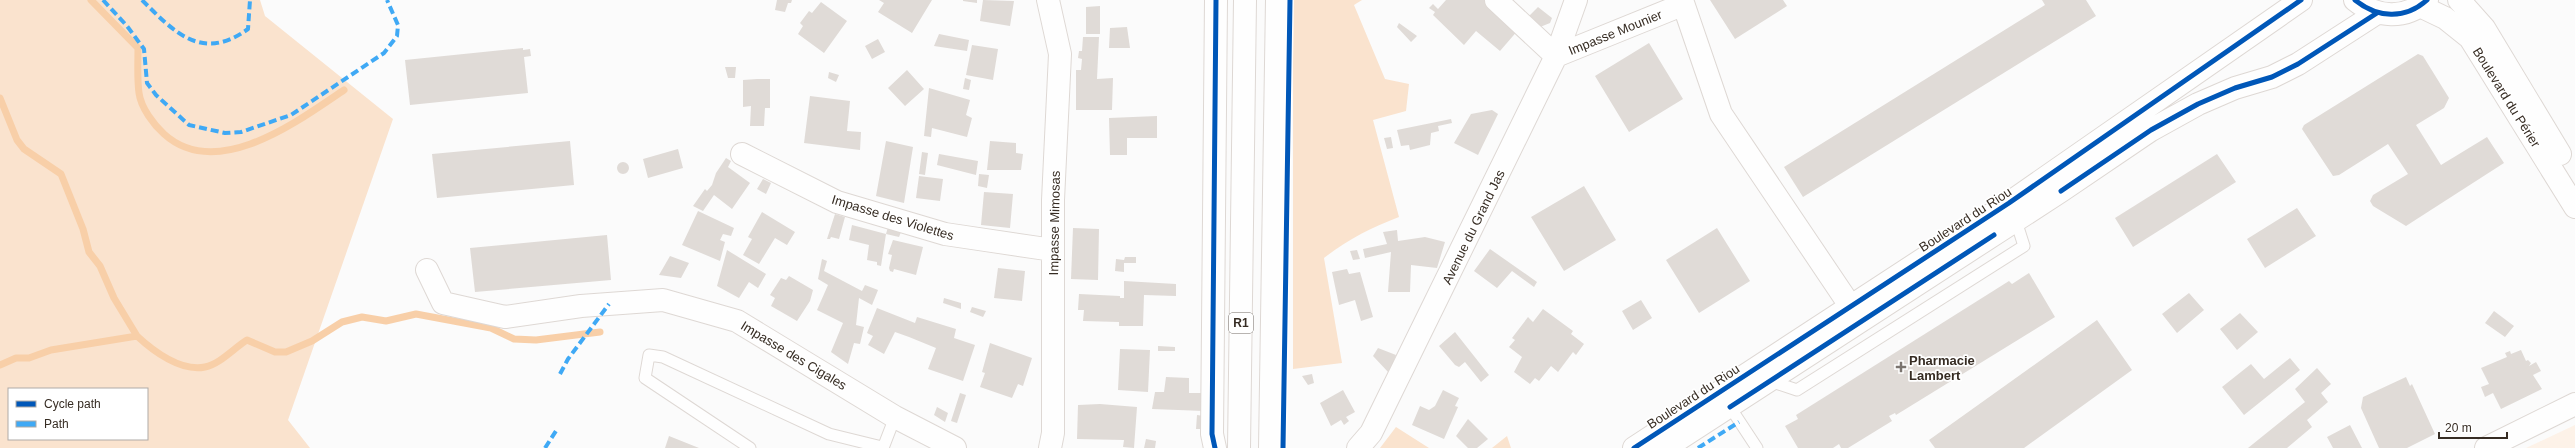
<svg xmlns="http://www.w3.org/2000/svg" width="2575" height="448" font-family="Arial,sans-serif">
<style>
.built{fill:#fdf2e8}
.green{fill:#fae3ce;fill-rule:evenodd}
.lines{fill:none;stroke-linecap:round;stroke-linejoin:round}
.stream{stroke:#f8cfa8;stroke-width:7}
.building{fill:#e0dbd7}
.service-casing{stroke:#ded8d4;stroke-width:13}
.minor-casing{stroke:#ded8d4;stroke-width:24}
.tertiary-casing{stroke:#ded8d4;stroke-width:24}
.secondary-casing{stroke:#ded8d4;stroke-width:24}
.trunk-casing{stroke:#ded8d4;stroke-width:24}
.service{stroke:#fefefe;stroke-width:11}
.minor{stroke:#fefefe;stroke-width:22}
.tertiary{stroke:#fefefe;stroke-width:22}
.secondary{stroke:#fefefe;stroke-width:22}
.trunk{stroke:#fefefe;stroke-width:22}
.quiet{stroke:#3fa9f5;stroke-width:4;stroke-dasharray:8 4;stroke-linecap:butt}
.cycleway-casing{stroke:#fff;stroke-width:8}
.cycleway{stroke:#0057b8;stroke-width:5}
.poi-dot{fill:#7b746f;stroke:#fff;stroke-width:1.5}
.labels{text-anchor:middle;stroke-width:3.5;stroke-linejoin:round;paint-order:stroke}
.shield{fill:#fff;stroke:#726b65;stroke-width:1}
.shield-label{font-size:12px;font-weight:bold;fill:#362c23}
.street-label{font-size:13px;fill:#362c23;stroke:#fff}
.poi-label{font-size:13px;font-weight:bold;fill:#362c23;stroke:#fff;text-anchor:start}
</style>
<rect width="100%" height="100%" fill="#fbfbfb"/>
<path class="built" d="M2575 425V448H2526Z"/>
<path class="green" d="M0 0H260L265 16 393 119 288 420 310 448H0ZM9 389H147V439H9Z
M1293 0H1362L1354 5 1385 79 1409 84 1406 111 1373 120 1399 217C1371 228 1348 239 1324 258L1342 363 1293 369Z
M1396 427 1429 448H1380Z
M1507 436 1511 448H1492Z"/>
<g class="lines">
<path class="stream" d="M91 0 138 48C138 63 137 78 139 93 141 108 154 125 164 134 217 182 298 121 344 90
M0 98 17 140 24 149 61 174 83 229 89 252 100 266 114 298 137 336
M0 365 16 358H29L51 350 137 336C153 351 181 372 205 367 220 364 234 348 247 340L275 352H286L312 341 342 322 362 317 386 321 416 314 491 328 514 339 536 340 600 332"/>
</g>
<path class="building" d="M777 0H792L791 3H788L785 12 775 10Z
M879 0H932L912 33 878 12 884 3Z
M963 0H977V3L963 1Z
M983 0 1014 1 1010 26 980 21Z
M1446 0H1485L1519 29 1500 51 1476 31 1464 45 1433 15 1435 12 1429 8 1433 4 1438 9Z
M1710 0H1783L1787 6 1735 39Z
M2042 0H2086L2096 16 1803 197 1784 167 2045 5Z
M821 2 847 21 824 53 798 34 803 26 800 23 809 11 812 13Z
M1100 6V34H1086V7Z
M1538 7 1552 18 1550 23 1540 27 1528 17Z
M1399 23 1417 36 1411 42 1397 27Z
M1127 27 1130 48H1109L1110 28Z
M939 34 969 40 967 51 934 46Z
M1083 37H1099L1097 79 1113 78 1112 110H1076V70H1081L1082 59 1078 58 1079 51H1082Z
M878 39 885 52 872 59 865 46Z
M1649 43 1683 99 1629 132 1595 76Z
M972 45 998 49 993 80 966 75Z
M523 48V50L530 49 531 56 524 57 528 93 410 105 405 60Z
M2418 54 2423 56 2449 98 2444 108 2416 125 2441 165 2487 137 2504 163 2406 226 2373 206 2370 201 2373 195 2408 174 2388 144 2339 175 2333 176 2302 129 2304 125Z
M725 67H736L735 78H728Z
M907 70 924 89 905 106 888 88Z
M829 72 839 75 836 82 828 78Z
M965 78 971 80 969 90 963 89Z
M757 79H770V108H765L764 126H750L751 106 743 107V80Z
M929 88 970 100 966 115 972 118 967 137 932 128 931 137 924 136Z
M810 96 850 101 847 131 861 132 860 150 804 143Z
M1492 110 1498 114 1478 155 1454 143 1471 114Z
M1157 116V138H1127V155H1110L1109 118Z
M1451 119 1452 123 1438 126 1439 131 1431 133 1430 145 1410 150 1409 145 1401 146 1397 130Z
M1391 137 1393 148 1387 149 1384 138Z
M570 141 574 185 437 198 432 154Z
M886 141 913 147 904 203 876 196Z
M990 141 1016 143V153L1023 154 1021 170H987Z
M678 149 683 168 648 178 643 159Z
M922 152 928 153 925 175 919 174Z
M939 154 978 161 976 175 937 165Z
M2217 154 2236 182 2133 247 2115 218Z
M726 158 731 161 728 167 750 183 732 209 714 195 703 211 693 206 705 189 707 191 712 185 716 173Z
M617 168a6 6 0 1 1 12 0a6 6 0 1 1-12 0Z
M979 174 989 175 987 188 978 186Z
M919 176 943 179 940 201 916 198Z
M763 179 771 183 766 194 757 189Z
M1584 186 1616 240 1564 271 1531 217Z
M984 192 1013 194 1010 228 981 225Z
M2297 208 2316 236 2265 268 2247 239Z
M698 211 734 228 731 236 723 234 720 240 725 242 720 261 682 245Z
M762 212 795 232 787 245 775 238 759 264 743 255 752 239 748 237Z
M835 214 845 217 839 239 831 237 830 239H827Z
M852 225 886 234 888 227 901 232 899 237 886 234 881 266 877 265V262L867 260 869 245 849 240Z
M1073 228 1099 229 1098 280 1071 279Z
M1717 228 1750 281 1699 313 1666 260Z
M1397 230 1398 241 1425 237 1445 242 1437 268 1411 265 1410 292H1388L1391 252 1365 258 1363 249 1387 244 1383 232Z
M607 235 611 280 475 292 470 248Z
M893 240 923 247 916 275 894 269 893 272 890 271 889 268 892 255 888 254Z
M1490 249 1537 282 1534 287 1512 271 1497 288 1474 271Z
M727 250 766 274 758 288 749 282 739 298 717 286Z
M1357 250 1360 259 1353 260 1350 251Z
M670 256 689 263 681 278 659 275Z
M1125 257H1136V263H1124V272L1115 271 1116 259 1124 260Z
M822 259 827 261 824 271 862 291 865 285 878 290 872 305 859 298 856 325 864 327 860 344 854 343 848 364 831 352 843 323 817 310 828 285 818 279Z
M998 268 1025 271 1022 301 994 298Z
M1347 269 1349 274 1360 272 1373 317 1361 321 1355 300 1339 305 1332 272Z
M2029 273 2055 317 1896 415 1895 413 1889 416 1892 421 1848 448H1841L1839 444 1833 448H1798L1785 426 1798 419 1796 415 2009 281 2012 284Z
M789 276 813 290 810 301 797 321 771 306 775 298 770 295 781 278 786 280Z
M1124 281 1176 284V296L1144 295 1143 326H1119V322L1083 321 1084 310H1078L1079 294 1120 296V298H1124Z
M2189 293 2204 310 2177 333 2162 314Z
M944 298 961 303V309L943 303Z
M1641 300 1652 318 1633 330 1622 311Z
M972 307 986 311 983 317 970 312Z
M877 308 915 323 917 317 956 329 954 338 975 345 963 381 928 369 936 348 909 337 895 332 884 354 868 345 873 336 867 333Z
M1543 309 1573 331 1571 334 1584 344 1576 355 1573 352 1558 372 1551 366 1539 381 1535 378 1530 384 1514 372 1522 357 1509 347 1515 340 1512 338 1528 317 1533 322Z
M2494 311 2514 326 2505 337 2485 323Z
M2240 313 2258 332 2237 350 2220 329Z
M2097 320 2132 370 2024 448H1935L1929 440Z
M1455 332 1489 375 1481 382 1465 362 1459 367 1455 365 1439 346Z
M990 343 1032 358 1023 386 1018 384 1012 398 980 387 985 373 982 372Z
M1158 346 1175 347V351H1158Z
M1378 348 1396 355 1389 373 1373 356Z
M1120 349 1150 350 1148 392 1118 390Z
M2521 350 2526 361 2528 360 2531 363 2529 366 2536 362 2541 371 2533 375 2542 389 2501 409 2493 393 2485 397 2481 387 2489 384 2481 368 2507 357 2505 353 2510 351 2511 354Z
M2290 358 2300 370 2244 415 2222 387 2251 364 2264 379Z
M2317 368 2331 384 2321 393 2328 402 2307 420 2312 427 2287 448H2248L2305 402 2295 389Z
M1312 374 1314 383 1308 385 1302 376Z
M1166 377 1189 378V393H1204V411L1152 409 1155 392H1164Z
M2406 377 2410 386 2412 384 2435 434 2407 448H2379L2361 408 2363 397Z
M1343 390 1355 412 1346 417 1349 421 1344 425 1341 420 1331 426 1320 403Z
M1443 390 1459 398 1455 406 1458 407 1444 439 1412 425 1420 406 1429 410 1435 406Z
M960 393 966 395 957 423 951 421Z
M1100 404 1137 407 1134 448 1123 447 1124 440 1077 439 1078 405Z
M937 407 948 413 945 422 934 415Z
M1197 415 1204 416V429H1196Z
M1468 419 1488 439 1477 448H1468L1456 436Z
M2350 425 2362 448H2333L2327 437Z
M669 436 699 448H665Z
M1146 439 1156 441 1155 448H1144Z"/>
<g class="lines">
<g class="service-casing">
<path id="service" d="M1770 381 1797 390 2024 246 2016 221
M1730 407 1757 448
M750 448 645 378 649 355 663 357 829 434 882 447
M883 448 895 417"/>
</g>
<g class="minor-casing">
<path id="minor" d="M1048 0 1060 54 1053 200V433L1050 448
M1496 0 1556 56 1682 5
M1682 0 1721 114 1851 307
M2459 0 2484 28 2560 154
M2420 6 2445 18 2470 38 2575 207
M742 154 837 202 945 234 1053 250
M427 270 443 303 505 317 581 306 663 300 737 321 895 417 955 448
M1215 448 1212 434 1216 0
M1358 448 1371 433 1556 56 1576 0"/>
</g>
<g class="tertiary-casing">
<path id="tertiary" d="M2486 448 2575 404"/>
</g>
<g class="secondary-casing">
<path id="secondary" d="M2355 0C2377 18 2405 20 2427 0
M1634 448 2009 203 2301 0
M1665 448 2061 191 2151 130 2198 104 2235 88 2272 77 2298 64 2377 13"/>
</g>
<g class="trunk-casing">
<path id="trunk" d="M1239 448 1245 0
M1270 448 1277 0"/>
</g>
<use href="#service" class="service"/>
<use href="#minor" class="minor"/>
<use href="#tertiary" class="tertiary"/>
<use href="#secondary" class="secondary"/>
<use href="#trunk" class="trunk"/>
<path class="quiet" d="M103 0 127 26 144 49 147 83 156 95 189 125 225 133 241 132 291 115 384 53 397 36 398 25 387 0
M142 0C175 33 202 62 248 29L250 0
M560 374 568 359 609 304
M545 448 556 431
M1698 448 1739 422"/>
<g class="cycleway-casing">
<path id="cycleway" d="M2355 0C2377 18 2405 20 2427 0
M2061 191 2151 130 2198 104 2235 88 2272 77 2298 64 2377 13
M1730 407 1994 235
M1215 448 1212 434 1216 0
M1283 448 1290 0
M1634 448 2009 203 2301 0"/>
</g>
<use href="#cycleway" class="cycleway"/>
</g>
<path class="poi-dot" d="M1899 361h4v4h4v4h-4v4h-4v-4h-4v-4h4z"/>
<g class="labels">
<rect class="shield" x="1229" y="313" width="24" height="20" rx="3"/>
<g class="shield-label">
<text x="1241" y="327">R1</text>
</g>
<g class="street-label">
<text transform="translate(1615 32) rotate(-22)" y="5">Impasse Mounier</text>
<text transform="translate(2507 97) rotate(58)" y="5">Boulevard du Périer</text>
<text transform="translate(893 217) rotate(17)" y="5">Impasse des Violettes</text>
<text transform="translate(1965 219) rotate(-33)" y="5">Boulevard du Riou</text>
<text transform="translate(1054 223) rotate(-89)" y="5">Impasse Mimosas</text>
<text transform="translate(1473 227) rotate(-64)" y="5">Avenue du Grand Jas</text>
<text transform="translate(794 355) rotate(31)" y="5">Impasse des Cigales</text>
<text transform="translate(1693 396) rotate(-33)" y="5">Boulevard du Riou</text>
</g>
<g class="poi-label">
<text x="1909" y="365">Pharmacie<tspan x="1909" dy="15">Lambert</tspan></text>
</g>
</g>
<rect x="8" y="388" width="140" height="52" fill="#ffffff" stroke="#afaba7"/>
<rect x="16" y="401" width="20" height="6" fill="#0057b8" stroke="#afaba7"/>
<text x="44" y="408" font-size="12" fill="#362c23">Cycle path</text>
<rect x="16" y="421" width="20" height="6" fill="#3fa9f5" stroke="#afaba7"/>
<text x="44" y="428" font-size="12" fill="#362c23">Path</text>
<path d="M2439 432v6h68v-6" fill="none" stroke="#362c23" stroke-width="2"/>
<text x="2445" y="432" font-size="12" fill="#362c23" stroke="#ffffff" stroke-width="3" paint-order="stroke">20 m</text>
</svg>
